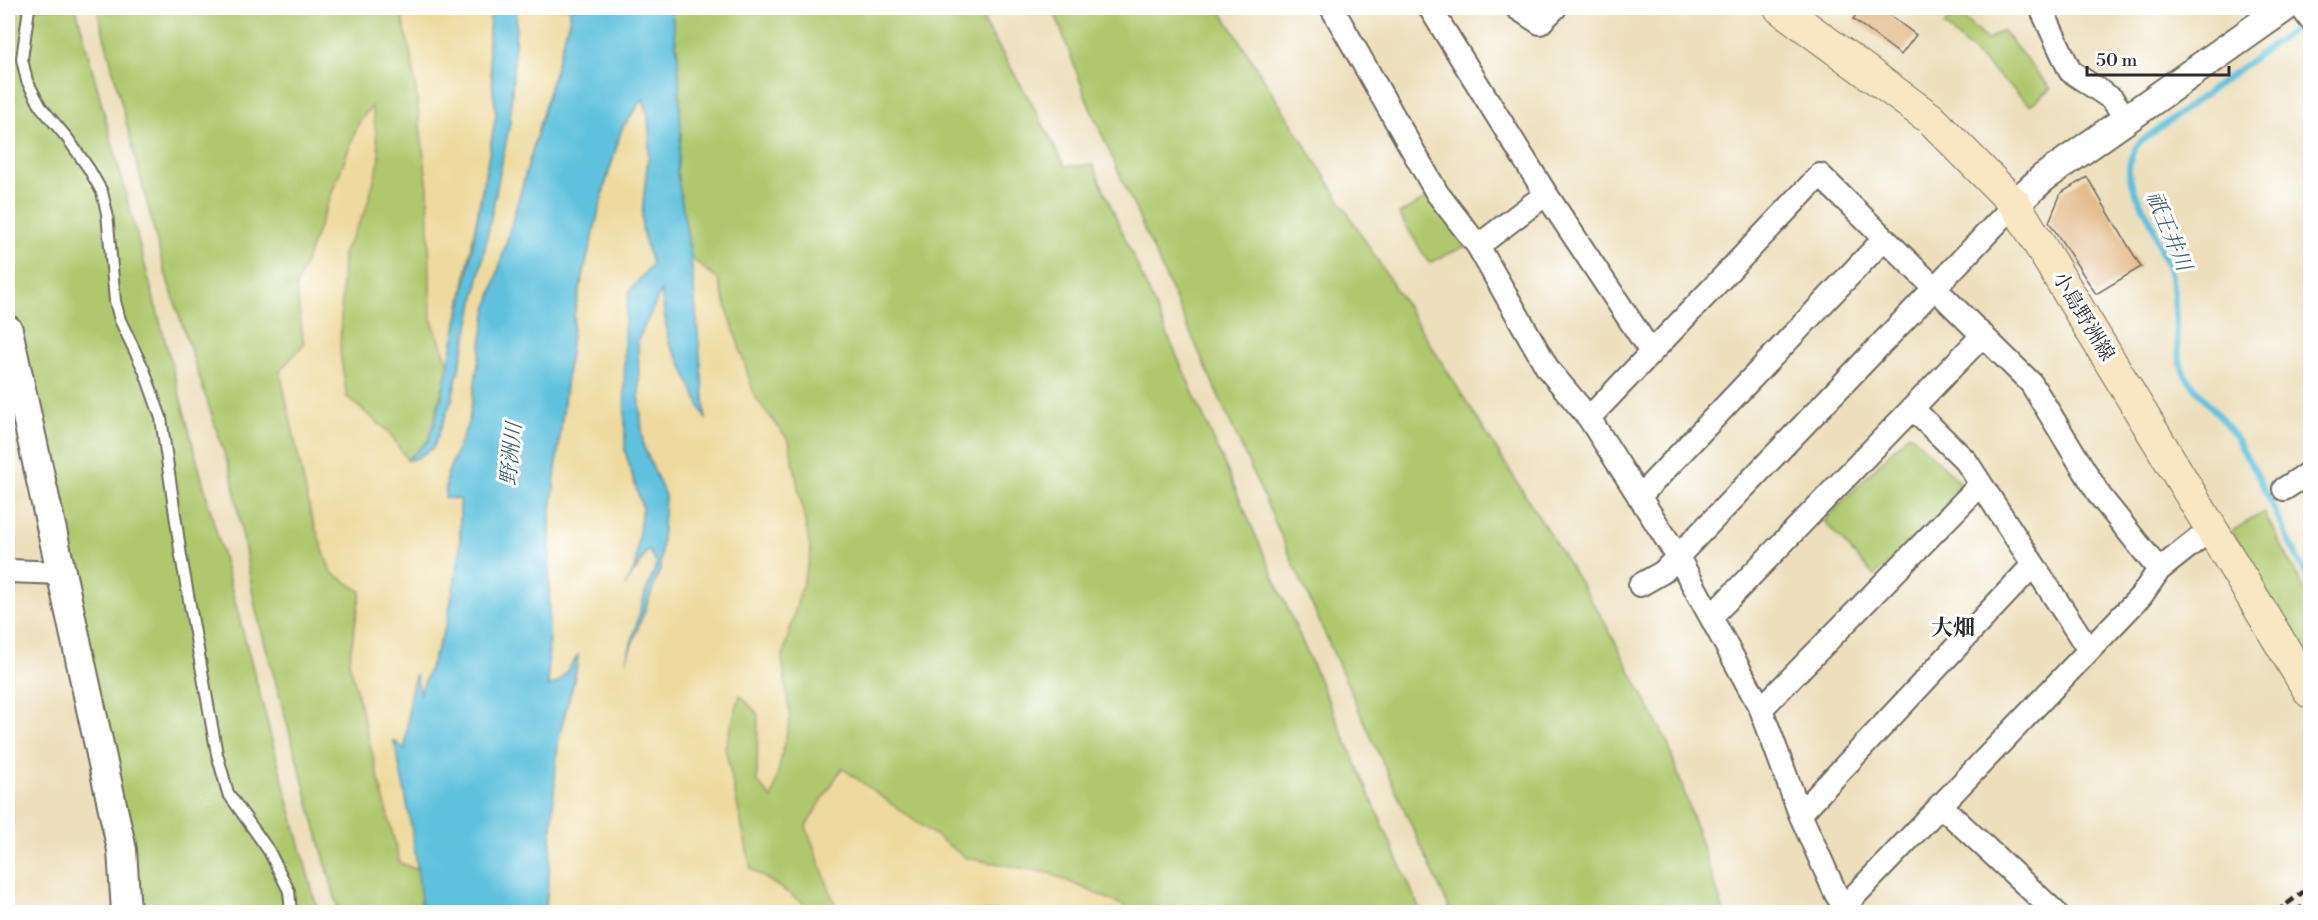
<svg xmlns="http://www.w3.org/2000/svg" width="2318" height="920" font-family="'Libre Bodoni','Noto Serif JP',serif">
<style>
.green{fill:#afc86d;stroke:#6d7a4c;stroke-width:1.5}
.sand{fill:#eeda9e;stroke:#8c8264;stroke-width:1.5}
.water{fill:#5fc1dd;stroke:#457684;stroke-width:1.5}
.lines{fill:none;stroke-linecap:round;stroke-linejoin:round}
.stream{stroke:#5fc1dd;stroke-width:6}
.building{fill:#e1b682}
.service-casing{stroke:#6f6a5e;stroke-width:14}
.minor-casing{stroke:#6f6a5e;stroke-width:26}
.tertiary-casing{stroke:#6f6a5e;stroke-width:32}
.secondary-casing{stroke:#6f6a5e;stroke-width:34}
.service{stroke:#fff;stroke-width:10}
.minor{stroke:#fff;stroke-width:22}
.tertiary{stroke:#fff;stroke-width:28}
.secondary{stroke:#f9e7c3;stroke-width:32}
.rail{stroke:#2b2b2b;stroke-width:4.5;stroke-dasharray:9 4.5;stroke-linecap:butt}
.labels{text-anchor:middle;stroke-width:6;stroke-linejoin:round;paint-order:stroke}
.street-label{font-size:20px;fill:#2b2b2b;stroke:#fff}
.water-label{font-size:21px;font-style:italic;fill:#3d6069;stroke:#fff}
.quarter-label{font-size:22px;font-weight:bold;fill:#2b2b2b;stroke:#fff}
</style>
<rect width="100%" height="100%" fill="#fff"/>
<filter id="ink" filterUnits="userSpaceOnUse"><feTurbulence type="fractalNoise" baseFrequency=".0167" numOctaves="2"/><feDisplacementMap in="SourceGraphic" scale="12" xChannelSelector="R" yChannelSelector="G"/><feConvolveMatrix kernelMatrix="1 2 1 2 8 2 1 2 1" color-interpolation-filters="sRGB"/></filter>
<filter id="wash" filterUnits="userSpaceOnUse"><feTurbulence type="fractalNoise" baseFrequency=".008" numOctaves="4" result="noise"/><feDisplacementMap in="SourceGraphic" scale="24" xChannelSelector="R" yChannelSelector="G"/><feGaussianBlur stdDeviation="1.35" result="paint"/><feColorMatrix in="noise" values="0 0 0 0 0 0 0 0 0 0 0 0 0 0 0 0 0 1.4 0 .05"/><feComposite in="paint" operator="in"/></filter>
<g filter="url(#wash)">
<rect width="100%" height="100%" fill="#eddfbc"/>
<path class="green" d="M8 8H76L318 912H133L8 320Z
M97 8H400L412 60 428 188 431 318 449 364 429 440 407 460 389 432 347 397 340 353 343 253 366 209 372 108 360 120 296 287 304 344 280 371 311 515 331 572 361 591 349 661 400 863 419 870 422 912H339L256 611 232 477 164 269Z
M671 8H976L1031 102 1065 166 1093 165 1421 912H1130L1122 905 1049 873 966 858 842 768 806 826 838 912H814L811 908 751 869 725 747 740 694 758 714 757 781 790 718 782 659 811 553 789 441 755 397 718 280 691 258 677 172 681 134 678 57Z
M1053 8H1219L1603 619 1667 741 1724 912H1451L1362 717 1090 108Z
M1957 10 1987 41 2002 30 2051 89 2030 105 1944 25Z
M1435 193 1466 246 1429 263 1399 214Z
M1909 433 1966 488 1874 576 1824 521Z
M2264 512 2310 600V667L2232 531Z"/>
<path class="sand" d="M400 8H491L488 45 496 116 449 364 431 318 428 188 412 60Z
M517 8H570V17L486 314 469 421 447 475 460 499V553L447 623 420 694 415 676 410 695 405 749 394 742 408 806 419 870 400 863 349 661 361 591 331 572 311 515 280 371 304 344 296 287 360 120 372 107 380 158 366 209 343 253 340 353 347 397 389 432 407 460 415 459 433 448 452 399 471 317 510 122Z
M643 99C657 132 642 187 642 223 642 236 648 251 652 264L629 292 625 451 642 507 635 567 637 570 649 548 657 564 645 594 629 651 660 569 665 496 643 445 639 393 638 340 661 290 669 344 679 359 705 417 691 258 718 280 755 397 789 441 811 553 782 658 790 718 772 799 757 781 758 714 740 695 725 747 751 869 811 908 814 912H545C552 856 548 798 558 742 563 713 576 686 578 657L559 682 548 687 550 519 575 309 605 185 622 128Z
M842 768 966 858 1049 873 1122 905 1130 912H838L806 826Z"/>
<path class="water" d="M491 8H517L510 122 471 317 452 399 433 448 415 459 407 460 429 440 442 395 467 277 496 116 488 45Z
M570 8H671L678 57 681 134 677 172 691 258 706 420 679 359 669 344 661 291 638 340 639 393 643 445 665 496 660 569 626 661 645 594 657 564 648 549 625 586 635 567 642 507 625 451 624 330 629 292 652 264C648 251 642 236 642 223 642 190 657 127 643 99L622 128 605 185 575 309 550 519 548 687 559 682 578 655C576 686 561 715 558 746 552 801 552 857 545 912H422C417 854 407 798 394 741L405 749 410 695 416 674 420 693 447 623 460 553V499L445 498 447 475 469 421 486 314 570 17Z"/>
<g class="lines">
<path class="stream" d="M1939 8 1943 12
M2305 21 2139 143C2116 173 2138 194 2151 222 2155 229 2156 237 2158 244 2161 253 2167 261 2169 269 2180 304 2171 348 2186 377L2230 429 2256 472 2310 583"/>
</g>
<g id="blocks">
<path class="building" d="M1861 8H1880L1916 35 1901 55 1853 19Z
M2087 177 2141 267 2096 294 2049 222 2061 193Z"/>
</g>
</g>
<g filter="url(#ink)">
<use href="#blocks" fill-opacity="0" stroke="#6f6a5e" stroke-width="1.5"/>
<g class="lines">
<g class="service-casing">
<path id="service" d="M29 8 22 59 27 81 41 107 68 139 89 169 102 192 107 213 115 301 120 320 144 370 161 418 181 556 217 754 228 793 269 851 289 891 291 912"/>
</g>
<g class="minor-casing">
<path id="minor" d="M1332 8 1437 193 1478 246 1548 369 1589 418 1678 557 1761 709 1800 814 1836 894 1844 906
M1430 8 1546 194 1651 352
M1517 8 1540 23 1555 8
M2041 8 2070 71 2112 99 2126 118
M2302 8 2310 19
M1478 246 1546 194
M1913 409 1966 461 2089 650
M1589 418 1820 175 2031 383 2100 496 2159 570
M2284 489 2310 472
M1639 497 1884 239
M8 571 62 573
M1640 585 1663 572 2015 204
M1711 617 1983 335
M1761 709 1981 484
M1940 805 2055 912
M1800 814 2033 565
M1839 912 2141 596 2159 570 2212 528"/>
</g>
<g class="tertiary-casing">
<path id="tertiary" d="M2015 204 2043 178 2284 8
M8 330 122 850 126 912"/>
</g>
<g class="secondary-casing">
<path id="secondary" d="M1780 8 1931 119 2015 204 2310 692"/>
</g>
<use href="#service" class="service"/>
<use href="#minor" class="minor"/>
<use href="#tertiary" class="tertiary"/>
<use href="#secondary" class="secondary"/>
<path class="rail" d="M2276 912 2310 887
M2295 912 2310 901"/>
</g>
</g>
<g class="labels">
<g class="street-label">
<text transform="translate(2084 316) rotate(59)" y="7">小島野洲線</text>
</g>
<g class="water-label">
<text transform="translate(2169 231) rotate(67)" y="7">祇王井川</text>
<text transform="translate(511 454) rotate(-84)" y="7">野洲川</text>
</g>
<g class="quarter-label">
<text x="1953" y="635">大畑</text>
</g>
</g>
<rect width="2318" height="920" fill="none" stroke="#fff" stroke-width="30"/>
<path d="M2087 66v9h142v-9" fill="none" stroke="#2b2b2b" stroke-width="3"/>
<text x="2096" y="66" font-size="18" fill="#2b2b2b" stroke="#ffffff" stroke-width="4.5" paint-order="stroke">50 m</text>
</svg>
